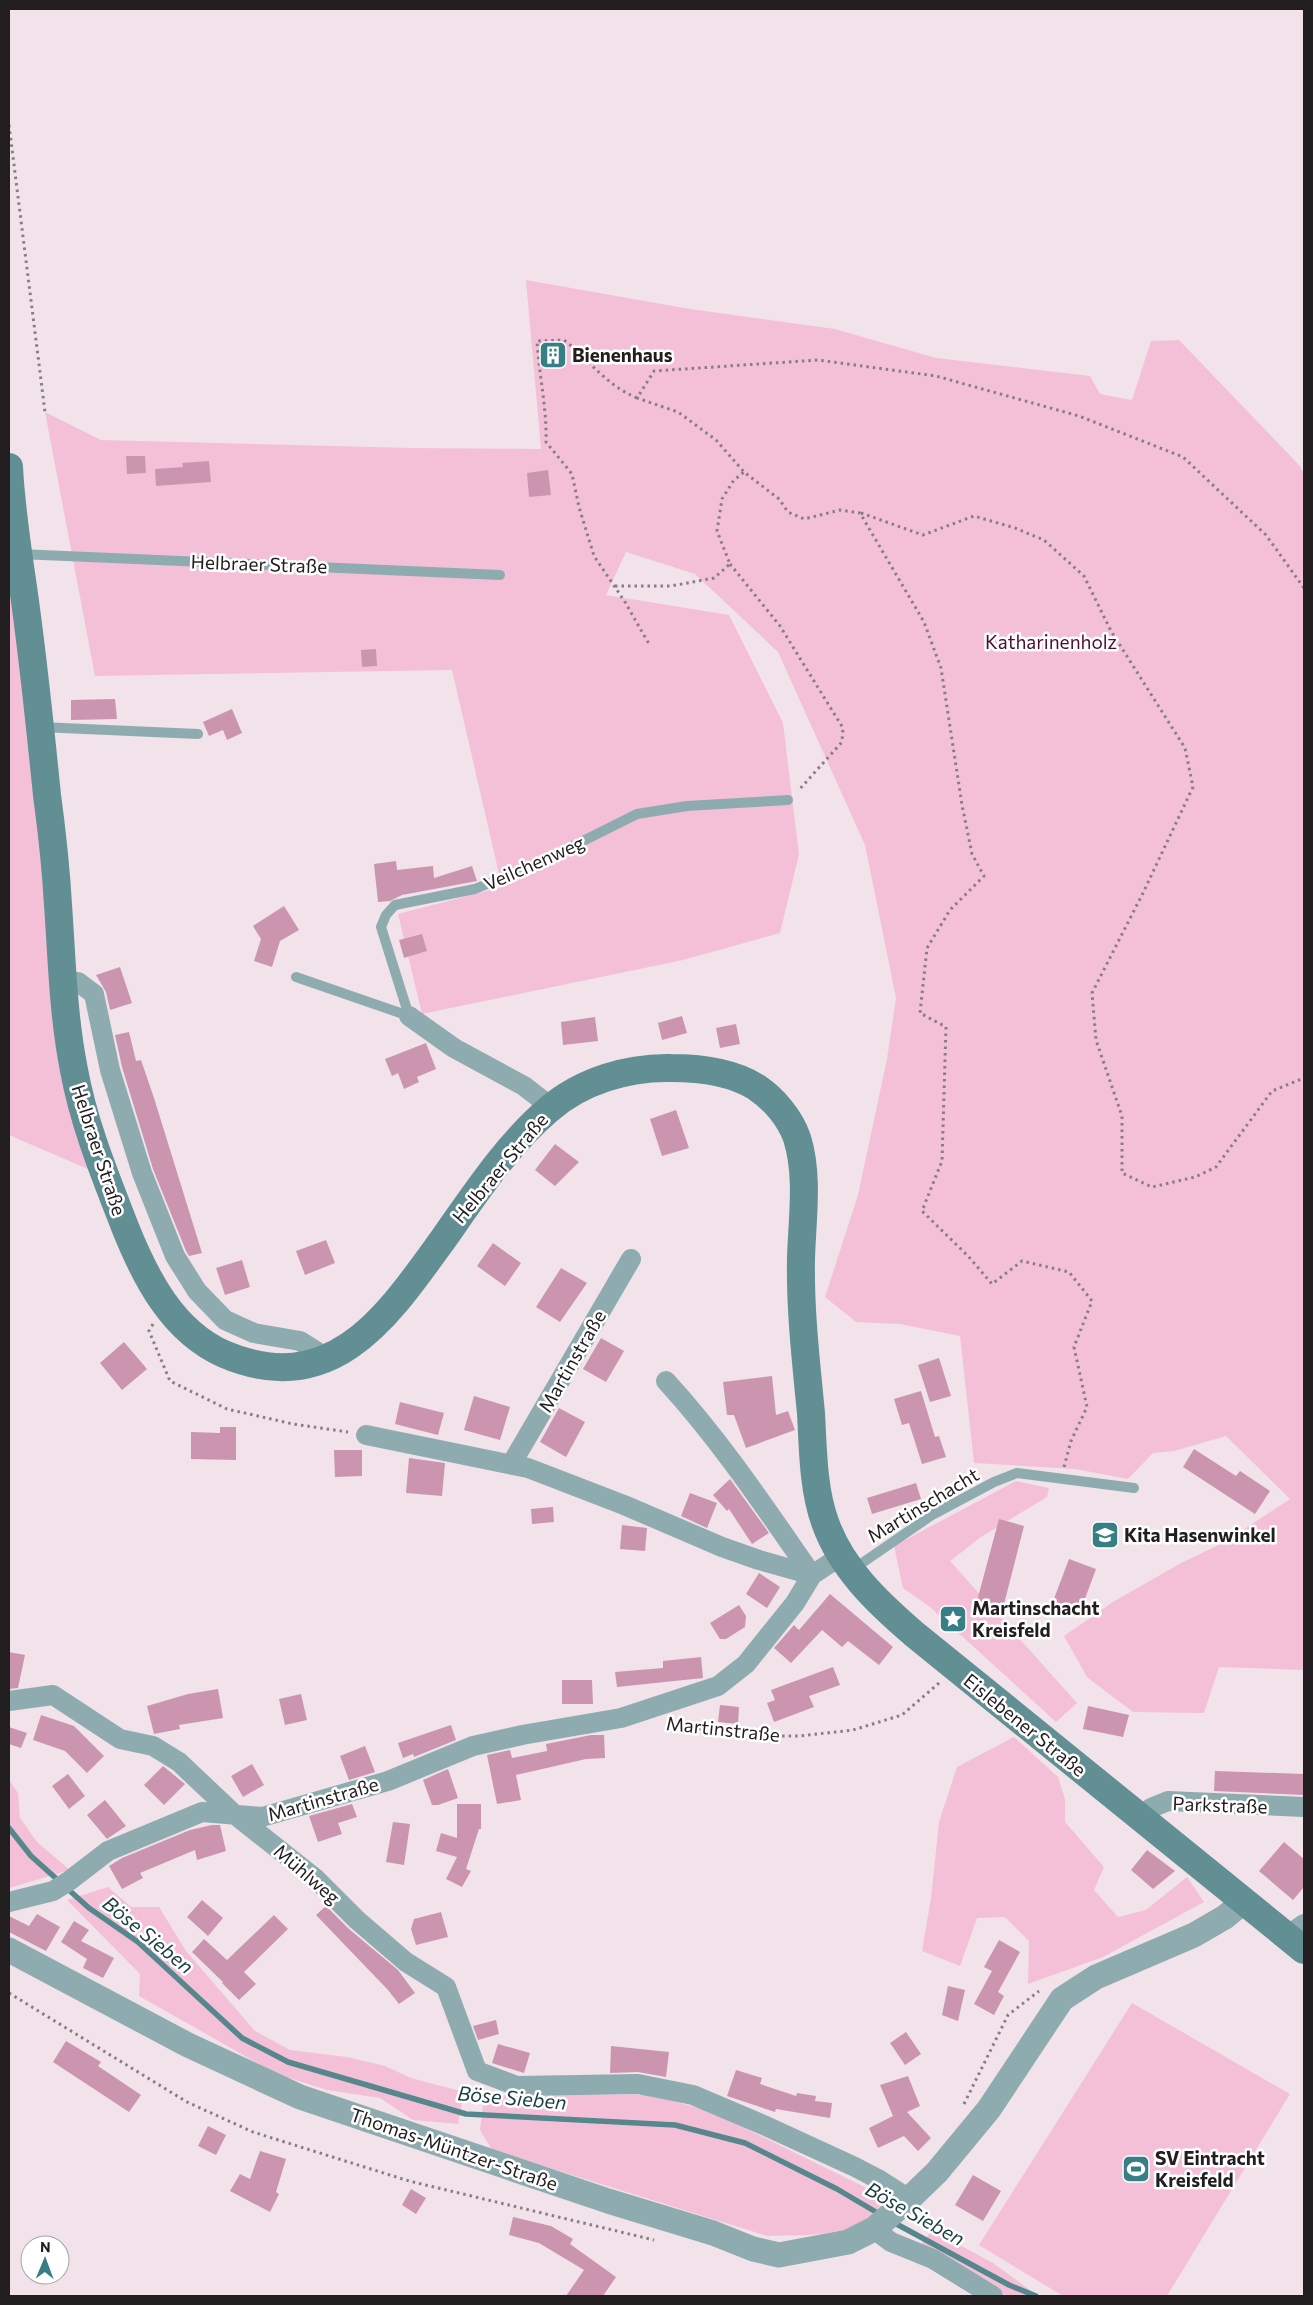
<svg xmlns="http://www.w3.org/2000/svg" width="1313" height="2305" font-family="Commissioner,sans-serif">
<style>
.green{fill:#f4c0d8}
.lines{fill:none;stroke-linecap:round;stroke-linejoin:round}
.stream{stroke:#56878c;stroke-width:5.5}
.building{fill:#cb95af}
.path{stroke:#887e82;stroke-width:3;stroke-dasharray:2.5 4;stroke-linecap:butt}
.service{stroke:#8eacaf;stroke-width:10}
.minor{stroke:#8eacaf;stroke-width:20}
.tertiary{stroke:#8eacaf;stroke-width:25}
.secondary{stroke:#618f93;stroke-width:28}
.labels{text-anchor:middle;stroke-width:5;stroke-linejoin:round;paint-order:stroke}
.poi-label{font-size:19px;font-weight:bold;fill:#221d1f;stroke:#fff;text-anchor:start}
.street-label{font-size:19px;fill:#221d1f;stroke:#fff}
.park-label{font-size:19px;fill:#4c0c32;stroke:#fff}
.water-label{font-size:20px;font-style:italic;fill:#1b3e41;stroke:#fff}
</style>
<rect width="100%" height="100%" fill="#f1e3e9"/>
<path class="green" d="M526 280 690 309 835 329 936 358 1090 376 1100 394 1132 400 1151 341 1179 340 1300 466 1304 474V1670L1219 1667 1204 1713 1133 1712 1092 1681 1087 1677 1064 1636 1113 1602 1181 1563 1223 1543 1290 1499 1226 1436 1174 1451 1153 1453 1128 1479 1075 1469 974 1463 960 1336 900 1324 856 1322 825 1297 858 1195 887 1059 896 998 865 845 778 652 695 574 626 552 606 595 729 615 783 723 799 854 780 933 683 960 422 1014 398 914 502 887 452 670 95 676 45 412 101 440 412 448 541 449Z
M9 496 58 897 104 1176 9 1135Z
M1016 1481 1049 1488 1047 1497 981 1537 950 1561 1077 1703 1056 1722 930 1607 903 1588 894 1546Z
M1014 1737 1058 1777 1065 1799V1822L1104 1867 1094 1890 1118 1917 1146 1910 1187 1877 1204 1902 1103 1957 1028 1984 1029 1941 1005 1917 977 1918 960 1966 922 1951 931 1898 939 1822 957 1767Z
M9 1780 18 1793 20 1818 37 1842 70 1870 9 1888Z
M108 1887 131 1907H159L186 1951 255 2031 290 2050 347 2057 385 2066 411 2078 464 2092 458 2124 413 2120 380 2098 327 2090 277 2074 139 1996 140 1974 67 1900Z
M1132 2003 1290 2094 1167 2296H1063L979 2245Z
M554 2094 650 2095 710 2111 889 2199C883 2205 877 2214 870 2218 844 2237 798 2235 767 2236L492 2150 480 2130 484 2096Z
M932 2230 993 2263 1038 2296H1007L921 2245Z"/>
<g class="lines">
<path class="stream" d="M9 1828 31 1856 89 1908 138 1942 242 2038 288 2062 466 2114 675 2125 745 2143 837 2189 881 2215
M891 2221 1009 2285 1036 2296"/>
</g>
<path class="building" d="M126 456H145L146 473 127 474Z
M209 461 211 482 156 486 155 469 183 467 182 463Z
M548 470 551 495 529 497 527 473Z
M376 649 377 666 362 667 361 650Z
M115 699 117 719 71 720V700Z
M232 709 242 733 227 740 223 730 209 736 203 722Z
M396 861 397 870 433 866 434 878 472 866 477 881 402 895 390 901 378 902 374 864Z
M284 906 299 930 280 941 272 967 254 961 261 939 253 926Z
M422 934 427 951 404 958 399 940Z
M120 967 132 1003 110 1010 106 992 96 975Z
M682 1016 687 1033 662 1040 658 1023Z
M595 1017 598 1041 563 1045 561 1022Z
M736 1024 740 1044 720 1048 716 1028Z
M129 1032 136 1061 141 1060 154 1098 202 1253 189 1256 186 1251 153 1169 122 1067 115 1035Z
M426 1043 436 1069 417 1077 419 1082 404 1089 398 1073 392 1076 385 1059Z
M676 1110 689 1148 662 1156 650 1119Z
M555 1144 579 1162 555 1186 535 1170Z
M326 1240 335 1263 305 1275 296 1251Z
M493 1243 521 1263 505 1286 477 1266Z
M242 1260 250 1287 225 1295 216 1268Z
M561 1268 587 1283 560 1322 536 1307Z
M601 1338 624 1351 606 1382 583 1369Z
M124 1342 147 1369 122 1390 100 1363Z
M939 1358 951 1396 930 1402 918 1365Z
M772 1376 776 1415 788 1411 795 1430 746 1448 734 1415H727L723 1382Z
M921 1391 935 1437 939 1436 946 1457 922 1464 909 1423 902 1425 894 1399Z
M474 1396 510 1407 500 1440 464 1430Z
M400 1402 444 1413 438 1435 395 1424Z
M559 1408 585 1422 566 1457 540 1442Z
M220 1427H236V1460L191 1459V1432L220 1433Z
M1194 1449 1236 1476 1240 1471 1270 1491 1255 1514 1183 1467Z
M334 1450H362V1476L335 1477Z
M409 1458 445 1463 442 1496 406 1493Z
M730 1479 769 1533 752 1544 729 1509 727 1511 713 1495Z
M916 1483 921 1499 872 1514 867 1498Z
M690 1493 717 1503 707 1528 681 1516Z
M553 1507 554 1522 532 1524 531 1509Z
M999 1519 1024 1526 1003 1608 977 1601Z
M622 1525 647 1528 645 1551 620 1549Z
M1069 1559 1096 1569 1079 1615 1052 1604Z
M759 1573 780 1587 767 1608 746 1594Z
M830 1594 893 1647 879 1665 848 1641 842 1647 822 1630 791 1663 774 1648 794 1625 799 1630Z
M739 1605 746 1616 745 1627 726 1639H720L710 1623Z
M9 1652 25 1655 18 1688 9 1689Z
M701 1657 703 1678 617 1687 615 1672 663 1668V1661Z
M833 1667 840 1685 809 1696 814 1707 774 1722 767 1703 775 1700 771 1690Z
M562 1680H592L593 1704H562Z
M218 1689 223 1718 179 1725 180 1729 154 1734 147 1706 188 1694Z
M301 1694 307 1720 285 1725 279 1699Z
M720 1705 739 1707 738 1724 718 1722Z
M1088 1706 1129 1715 1123 1737 1083 1729Z
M41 1715 74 1726 104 1756 87 1773 65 1751 33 1740Z
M451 1725 456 1740 414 1757 413 1754 403 1758 398 1743Z
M9 1727 27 1733 21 1748 9 1744Z
M591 1735H604L605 1758 586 1759 516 1775 521 1800 497 1804 487 1755 510 1750 512 1758 547 1751 546 1744Z
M365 1746 375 1772 349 1780 340 1756Z
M252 1764 264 1785 243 1797 231 1776Z
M163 1766 185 1784 164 1805 144 1785Z
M448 1769 458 1798 438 1805H432L423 1780Z
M1215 1771 1304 1774V1795L1214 1791Z
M68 1774 85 1796 69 1809 52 1786Z
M105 1800 126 1826 107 1839 87 1815Z
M352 1804 357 1817 338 1823 342 1834 318 1842 309 1816Z
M457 1804H481V1829H479L466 1869 471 1871 462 1887 446 1879 457 1857 436 1851 441 1833 457 1838Z
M393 1822 410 1824 404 1865 386 1862Z
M212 1825H220L226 1851 197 1860 195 1850 140 1873 143 1878 122 1889 109 1866 122 1858 190 1830Z
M1284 1842 1304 1859V1887L1293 1900 1259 1871Z
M1147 1850 1175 1871 1153 1889 1131 1870Z
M202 1900 223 1918 208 1936 187 1917Z
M326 1906 349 1929 398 1970 415 1993 399 2004 388 1990 316 1915Z
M441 1912 448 1937 416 1945 411 1929 414 1919Z
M37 1914 60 1927 46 1951 9 1932V1916L29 1926Z
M274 1915 288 1929 244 1972 256 1984 239 2000 222 1983 223 1982 192 1952 204 1939 227 1960Z
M74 1921 89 1930 81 1941 114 1958 103 1978 83 1968 87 1959 61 1942Z
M999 1940 1020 1952 998 1992 1004 1996 994 2015 974 2004 992 1971 984 1967Z
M948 1986 965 1990 958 2021 942 2015Z
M496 2020 499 2034 478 2040 473 2026Z
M906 2032 921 2054 905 2065 890 2043Z
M66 2041 101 2062 98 2066 141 2095 129 2112 53 2062Z
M498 2044 530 2053 524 2073 492 2063Z
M611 2046 669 2052 666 2077 638 2072 610 2073Z
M736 2070 762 2078 760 2084 796 2096 797 2093 816 2096 815 2101 832 2103 830 2118 776 2109 775 2112 727 2096Z
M908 2076 920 2106 907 2112 931 2138 918 2151 904 2136 878 2148 869 2128 893 2116 880 2085Z
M208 2126 226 2135 216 2155 198 2146Z
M260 2151 286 2159 276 2192 279 2194 270 2212 230 2191 240 2174 250 2179Z
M973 2175 1001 2191 983 2221 955 2205Z
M411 2189 426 2198 416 2214 402 2205Z
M513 2217 551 2226 573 2239 570 2244 616 2277 603 2296H566L584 2270 539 2243 509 2235Z"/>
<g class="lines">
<path class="path" d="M9 125 45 412
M637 398C603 383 592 362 564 340L537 341C539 375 547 408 546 442L572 474 579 507 594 556 625 602 649 644
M861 513 923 535 974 516 1015 528 1044 540 1084 576 1111 631 1185 748 1193 787 1143 893 1092 993 1096 1040 1122 1116V1173L1152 1187 1195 1177 1216 1167 1272 1091 1304 1078
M730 564 780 626 843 728 842 742 798 791
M615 586H671L714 578 730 564 717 531 722 499 734 480 744 472
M153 1324 149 1331 170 1381 227 1409 293 1424 348 1432
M1064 1467 1071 1441 1087 1407 1074 1347 1092 1301 1069 1272 1022 1261 992 1284 968 1256 922 1211 942 1161 946 1027 920 1013 927 948 950 910 984 876 972 854 962 805 941 668 924 622 860 513 840 510 804 519 788 512 779 499 744 472 716 440 678 412 637 398 654 371 818 360 936 376 1079 416 1183 457 1266 535 1304 588
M666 1724 747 1736H800L853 1730 902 1715 939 1683
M9 1993 187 2102 253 2132 409 2181 654 2240
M964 2104 1008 2015 1039 1991"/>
<path class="service" d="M19 554 500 575
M40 727 198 734
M296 977 409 1016
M409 1016 381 927 386 915 395 905 475 889 545 860 637 814 687 806 788 800
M852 1570 932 1515 994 1482 1017 1473 1134 1488"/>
<path class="minor" d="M62 982H78L94 994 110 1070 142 1173 175 1256 197 1291 225 1320 254 1333 300 1341 327 1358
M409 1016 454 1048 524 1086 551 1107
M666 1381C721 1441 766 1509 812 1575
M366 1435 528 1468 624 1505 722 1547 759 1560 812 1575
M512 1463 631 1259
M9 1701 53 1695 120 1739 153 1746 179 1762 234 1814 315 1878 357 1920 406 1962 446 1987 477 2071 517 2086 638 2084 693 2095 766 2126 855 2167 878 2179 909 2199
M1141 1819 1151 1808 1168 1801 1304 1807
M9 1902 53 1891 69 1881 108 1851 202 1812 262 1817 388 1781 473 1746 522 1735 621 1718 718 1686 746 1664 795 1603 812 1575 841 1556
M1287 1936 1304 1924
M874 2229 891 2242 933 2259 993 2296"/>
<path class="tertiary" d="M9 1950 188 2045 300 2097 608 2201 713 2233 753 2249 779 2255 848 2242 874 2229 909 2199 937 2172 989 2109 1062 1999 1096 1977 1194 1935 1225 1917 1243 1902"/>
<path class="secondary" d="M9 467C11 507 17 547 23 587 33 656 40 726 47 795 52 832 56 869 58 905 62 960 63 1015 74 1070 84 1125 105 1175 125 1227 145 1277 172 1331 224 1354 333 1401 389 1314 444 1238 475 1194 507 1145 548 1110 581 1081 628 1067 671 1068 699 1068 732 1072 756 1087 774 1099 790 1118 797 1138 809 1176 802 1220 801 1259 800 1310 806 1362 811 1413 813 1449 813 1489 825 1522 841 1568 877 1602 913 1633L1304 1950"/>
</g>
<defs>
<g id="building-square" transform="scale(1.4375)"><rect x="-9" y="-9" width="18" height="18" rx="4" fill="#377f85" stroke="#fff"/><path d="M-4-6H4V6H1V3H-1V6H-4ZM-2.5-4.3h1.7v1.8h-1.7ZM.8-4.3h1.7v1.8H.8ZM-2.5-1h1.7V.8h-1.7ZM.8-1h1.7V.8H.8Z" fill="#fff"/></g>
<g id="school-square" transform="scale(1.4375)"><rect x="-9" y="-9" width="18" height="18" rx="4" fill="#377f85" stroke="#fff"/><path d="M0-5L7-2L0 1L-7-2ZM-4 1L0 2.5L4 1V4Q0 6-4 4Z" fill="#fff"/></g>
<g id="sight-square" transform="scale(1.4375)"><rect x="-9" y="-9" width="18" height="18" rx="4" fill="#377f85" stroke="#fff"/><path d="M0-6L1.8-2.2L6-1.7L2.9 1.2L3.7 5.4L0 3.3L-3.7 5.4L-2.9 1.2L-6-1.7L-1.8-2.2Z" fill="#fff"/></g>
<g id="stadium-square" transform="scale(1.4375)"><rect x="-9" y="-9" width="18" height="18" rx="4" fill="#377f85" stroke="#fff"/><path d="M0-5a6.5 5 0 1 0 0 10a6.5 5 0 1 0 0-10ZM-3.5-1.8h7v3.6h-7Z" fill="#fff"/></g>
</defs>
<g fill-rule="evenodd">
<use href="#building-square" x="553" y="355"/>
<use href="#school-square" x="1105" y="1535"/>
<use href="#sight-square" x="953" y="1619"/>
<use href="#stadium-square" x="1136" y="2169"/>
</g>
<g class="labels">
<g class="poi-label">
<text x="572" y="362">Bienenhaus</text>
<text x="1124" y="1542">Kita Hasenwinkel</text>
<text x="972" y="1615">Martinschacht<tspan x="972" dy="22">Kreisfeld</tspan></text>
<text x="1155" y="2165">SV Eintracht<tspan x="1155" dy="22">Kreisfeld</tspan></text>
</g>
<g class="street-label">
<text transform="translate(259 564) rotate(2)" y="7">Helbraer Straße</text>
<text transform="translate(534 863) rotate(-24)" y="7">Veilchenweg</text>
<text transform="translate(99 1150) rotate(72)" y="7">Helbraer Straße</text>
<text transform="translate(500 1168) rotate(-50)" y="7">Helbraer Straße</text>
<text transform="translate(572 1361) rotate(-60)" y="7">Martinstraße</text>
<text transform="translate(923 1505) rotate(-31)" y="7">Martinschacht</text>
<text transform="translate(1025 1725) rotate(39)" y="7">Eislebener Straße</text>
<text transform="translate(723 1729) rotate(6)" y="7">Martinstraße</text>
<text transform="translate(323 1799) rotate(-16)" y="7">Martinstraße</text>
<text transform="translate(1220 1805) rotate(2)" y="7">Parkstraße</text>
<text transform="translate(307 1874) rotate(41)" y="7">Mühlweg</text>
<text transform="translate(454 2149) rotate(19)" y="7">Thomas-Müntzer-Straße</text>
</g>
<g class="park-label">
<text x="1051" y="649">Katharinenholz</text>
</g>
<g class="water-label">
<text transform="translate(148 1935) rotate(39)" y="7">Böse Sieben</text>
<text transform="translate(512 2098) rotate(5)" y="7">Böse Sieben</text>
<text transform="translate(915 2214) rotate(29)" y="7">Böse Sieben</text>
</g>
</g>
<rect width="1313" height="2305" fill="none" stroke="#221d1f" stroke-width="20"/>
<g transform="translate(45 2260) rotate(1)"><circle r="24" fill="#ffffff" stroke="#a7a5a5"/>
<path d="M0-4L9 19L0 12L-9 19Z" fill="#377f85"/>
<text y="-8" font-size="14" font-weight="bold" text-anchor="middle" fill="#221d1f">N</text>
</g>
</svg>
